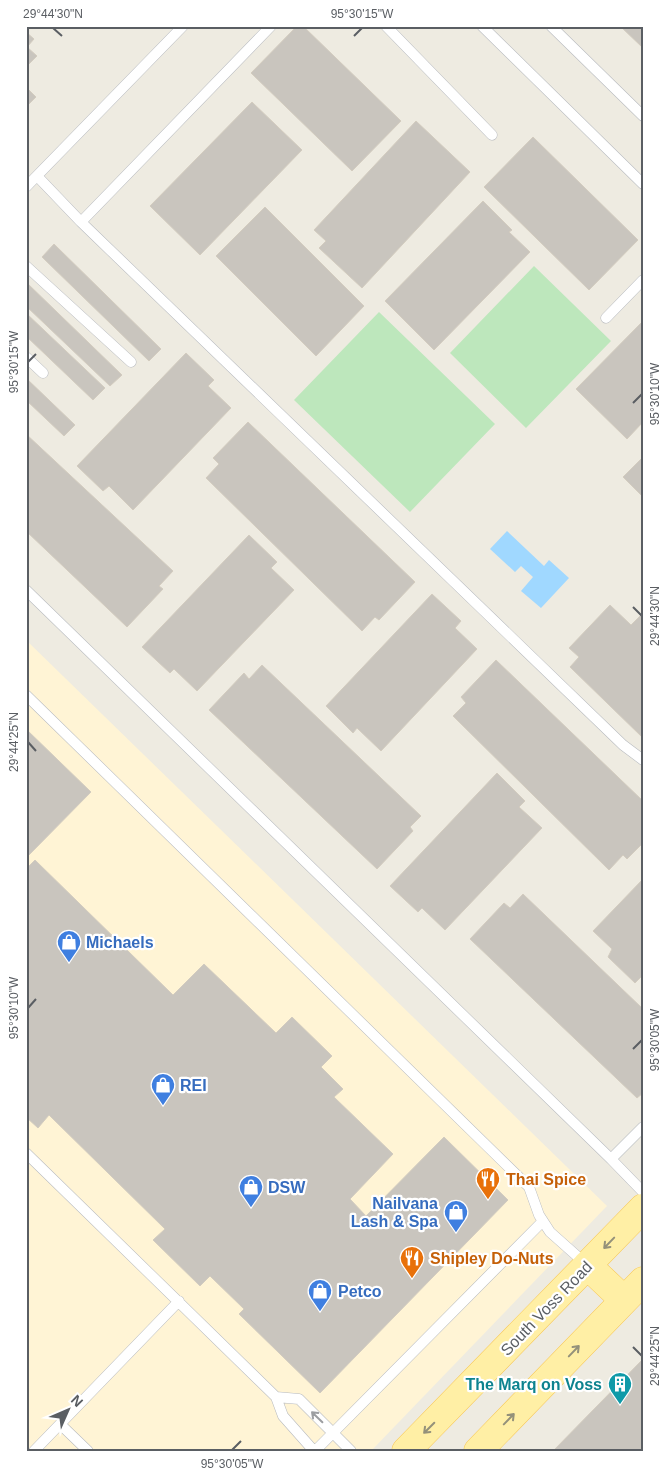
<svg xmlns="http://www.w3.org/2000/svg" width="669" height="1477" font-family="Helvetica,sans-serif">
<style>
.commercial{fill:#fff4d5}
.pitch{fill:#bde7bc}
.water{fill:#a0d8ff}
.building{fill:#c9c5be;stroke:#d3ccbf}
.lines{fill:none;stroke-linecap:round;stroke-linejoin:round}
.lane-casing{stroke:#b7babf;stroke-width:11}
.primary-casing{stroke:#f8c550;stroke-width:29}
.lane{stroke:#fff;stroke-width:10}
.primary{stroke:#ffefa5;stroke-width:28}
.oneway{stroke:#94917a}
.oneway2{stroke:#9c9ea1}
.ticks{fill:none;stroke:#5a5e63;stroke-width:2}
.labels{text-anchor:middle;stroke-width:4.5;stroke-linejoin:round;paint-order:stroke}
.shop-label{font-size:16px;font-weight:bold;fill:#366cbe;stroke:#fff;text-anchor:start}
.food-label{font-size:16px;font-weight:bold;fill:#c56008;stroke:#fff;text-anchor:start}
.street-label{font-size:16px;fill:#5a5e63;stroke:#fff}
.culture-label{font-size:16px;font-weight:bold;fill:#0d838f;stroke:#fff;text-anchor:end}
.neatline{fill:none;stroke:#5a5e63;stroke-width:2}
.ticks-label{font-size:12px;text-anchor:middle;fill:#5a5e63}
</style>
<rect width="100%" height="100%" fill="#eeebe1"/>
<path class="commercial" d="M26 640 607 1206 371 1451H26Z"/>
<path class="pitch" d="M534 266 611 341 526 428 450 353Z
M379 312 495 424 410 512 294 400Z"/>
<path class="water" d="M507 531 544 566 549 560 569 578 541 608 521 591 533 577 521 566 515 572 490 549Z"/>
<path class="building" d="M297 26H303L401 121 352 171 251 73Z
M620 26H643V48Z
M26 32 34 39 27 47 37 56 26 67Z
M26 87 36 97 26 107Z
M252 102 302 150 200 255 150 206Z
M416 121 470 172 362 288 319 248 326 241 314 230Z
M533 137 638 240 589 290 484 187Z
M483 201 512 230 509 232 530 252 434 350 385 301Z
M265 207 364 306 316 356 216 256Z
M54 244 161 349 149 361 42 257Z
M26 282 122 375 110 386 26 306Z
M26 313 105 388 93 400 26 336Z
M643 321V422L627 439 576 389Z
M186 353 214 380 208 386 231 408 133 510 109 486 103 491 77 466Z
M26 378 75 425 64 436 26 400Z
M248 422 415 582 379 620 375 617 362 631 206 478 219 464 213 458Z
M26 434 173 571 159 586 163 589 127 627 26 531Z
M643 457V497L623 477Z
M249 535 277 562 271 568 294 590 197 691 174 669 170 673 142 647Z
M432 594 461 621 455 628 477 649 381 751 357 728 353 733 326 706Z
M610 605 631 625 643 613V738L570 667 579 657 569 648Z
M496 660 643 801V843L627 859 623 855 609 870 453 716 466 703 461 697Z
M262 665 421 816 410 827 413 831 377 869 209 710 244 673 249 679Z
M26 729 91 792 26 858Z
M497 773 525 801 519 807 542 828 445 930 422 908 418 912 390 886Z
M35 860 173 995 204 964 276 1033 292 1017 332 1056 321 1067 343 1089 334 1097 393 1154 350 1199 366 1216 444 1137 508 1200 320 1393 239 1314 244 1309 210 1276 200 1286 153 1240 165 1229 49 1115 38 1128 26 1117V869Z
M643 879V975L635 983 608 957 612 949 593 931Z
M523 894 643 1009V1093L637 1098 470 939 504 903 510 908Z
M643 1359V1451H553Z"/>
<g class="lines">
<g class="lane-casing">
<path id="lane" d="M386 26 492 135
M482 26 643 184
M551 26 643 116
M37 176 81 222 623 745 643 760
M26 187 183 26
M81 222 271 26
M26 266 131 362
M606 318 643 280
M26 357 43 373
M26 590 611 1159 643 1192
M26 695 529 1187 539 1215 550 1232 586 1264
M26 1153 276 1397 283 1416 314 1451
M611 1159 643 1127
M276 1397 299 1399 351 1451
M60 1424 88 1451
M34 1451 179 1301
M315 1451 543 1221"/>
</g>
<g class="primary-casing">
<path id="primary" d="M587 1265 624 1300
M406 1451 643 1208
M478 1451 643 1281"/>
</g>
<use href="#lane" class="lane"/>
<use href="#primary" class="primary"/>
</g>
<defs><path id="oneway-shaft" d="M-6 0H5M1.5-3L5.5 0L1.5 3" fill="none" stroke-width="1.6" stroke-linecap="round" stroke-linejoin="round" transform="scale(1.25)"/></defs>
<g class="oneway">
<use href="#oneway-shaft" transform="translate(609 1243) rotate(134)"/>
<use href="#oneway-shaft" transform="translate(574 1351) rotate(-46)"/>
<use href="#oneway-shaft" transform="translate(509 1419) rotate(-46)"/>
<use href="#oneway-shaft" transform="translate(429 1428) rotate(135)"/>
</g>
<use class="oneway2" href="#oneway-shaft" transform="translate(317 1417) rotate(-136)"/>
<path class="ticks" d="M53 28 62 36M354 36 362 28M28 362 36 354M633 403 642 394M633 607 642 616M28 742 36 751M28 1008 36 999M633 1049 642 1040M633 1347 642 1356M232 1450 241 1441"/>
<defs>
<g id="shop-pin" transform="scale(1.25)"><path d="M0 17L-7.5 6A9.5 9.5 0 1 1 7.5 6Z" fill="#3f7fe0" stroke="#fff"/><path d="M-5-2.5h2.3a2.7 3.5 0 0 1 5.4 0H5L5.5 6h-11ZM-1.5-2.5h3a1.5 2.3 0 0 0-3 0Z" fill="#fff"/></g>
<g id="restaurant-pin" transform="scale(1.25)"><path d="M0 17L-7.5 6A9.5 9.5 0 1 1 7.5 6Z" fill="#e8710a" stroke="#fff"/><path d="M-5-6h1v4h1v-4h1v4h1v-4h1v5L-1.5 .5V6h-2V.5L-5-1ZM5-6V6H3V1.5H1.5Q1.5-4 5-6Z" fill="#fff"/></g>
<g id="building-pin" transform="scale(1.25)"><path d="M0 17L-7.5 6A9.5 9.5 0 1 1 7.5 6Z" fill="#0f9aa8" stroke="#fff"/><path d="M-4-6H4V6H1V3H-1V6H-4ZM-2.5-4.3h1.7v1.8h-1.7ZM.8-4.3h1.7v1.8H.8ZM-2.5-1h1.7V.8h-1.7ZM.8-1h1.7V.8H.8Z" fill="#fff"/></g>
</defs>
<g fill-rule="evenodd">
<use href="#shop-pin" x="69" y="942"/>
<use href="#shop-pin" x="163" y="1085"/>
<use href="#restaurant-pin" x="488" y="1179"/>
<use href="#shop-pin" x="251" y="1187"/>
<use href="#shop-pin" x="456" y="1212"/>
<use href="#restaurant-pin" x="412" y="1258"/>
<use href="#shop-pin" x="320" y="1291"/>
<use href="#building-pin" x="620" y="1384"/>
</g>
<g class="labels">
<g class="shop-label">
<text x="86" y="948">Michaels</text>
<text x="180" y="1091">REI</text>
<text x="268" y="1193">DSW</text>
<text x="438" y="1209" text-anchor="end">Nailvana<tspan x="438" dy="18">Lash &amp; Spa</tspan></text>
<text x="338" y="1297">Petco</text>
</g>
<g class="food-label">
<text x="506" y="1185">Thai Spice</text>
<text x="430" y="1264">Shipley Do-Nuts</text>
</g>
<g class="street-label">
<text transform="translate(546 1308) rotate(-46)" y="6">South Voss Road</text>
</g>
<g class="culture-label">
<text x="602" y="1390">The Marq on Voss</text>
</g>
</g>
<rect width="669" height="1477" fill="none" stroke="#ffffff" stroke-width="55"/>
<g transform="translate(68 1410) rotate(45)" stroke="#ffffff" stroke-width="4" paint-order="stroke">
<path d="M0-4L9 19L0 12L-9 19Z" fill="#5a5e63"/>
<text y="-8" font-size="14" font-weight="bold" text-anchor="middle" fill="#5a5e63">N</text>
</g>
<rect x="28" y="28" width="614" height="1422" class="neatline"/>
<g class="ticks-label">
<text x="53" y="18">29°44'30"N</text>
<text x="362" y="18">95°30'15"W</text>
<text transform="translate(14 362) rotate(-90)" y="4">95°30'15"W</text>
<text transform="translate(655 394) rotate(-90)" y="4">95°30'10"W</text>
<text transform="translate(655 616) rotate(-90)" y="4">29°44'30"N</text>
<text transform="translate(14 742) rotate(-90)" y="4">29°44'25"N</text>
<text transform="translate(14 1008) rotate(-90)" y="4">95°30'10"W</text>
<text transform="translate(655 1040) rotate(-90)" y="4">95°30'05"W</text>
<text transform="translate(655 1356) rotate(-90)" y="4">29°44'25"N</text>
<text x="232" y="1468">95°30'05"W</text>
</g>
</svg>
